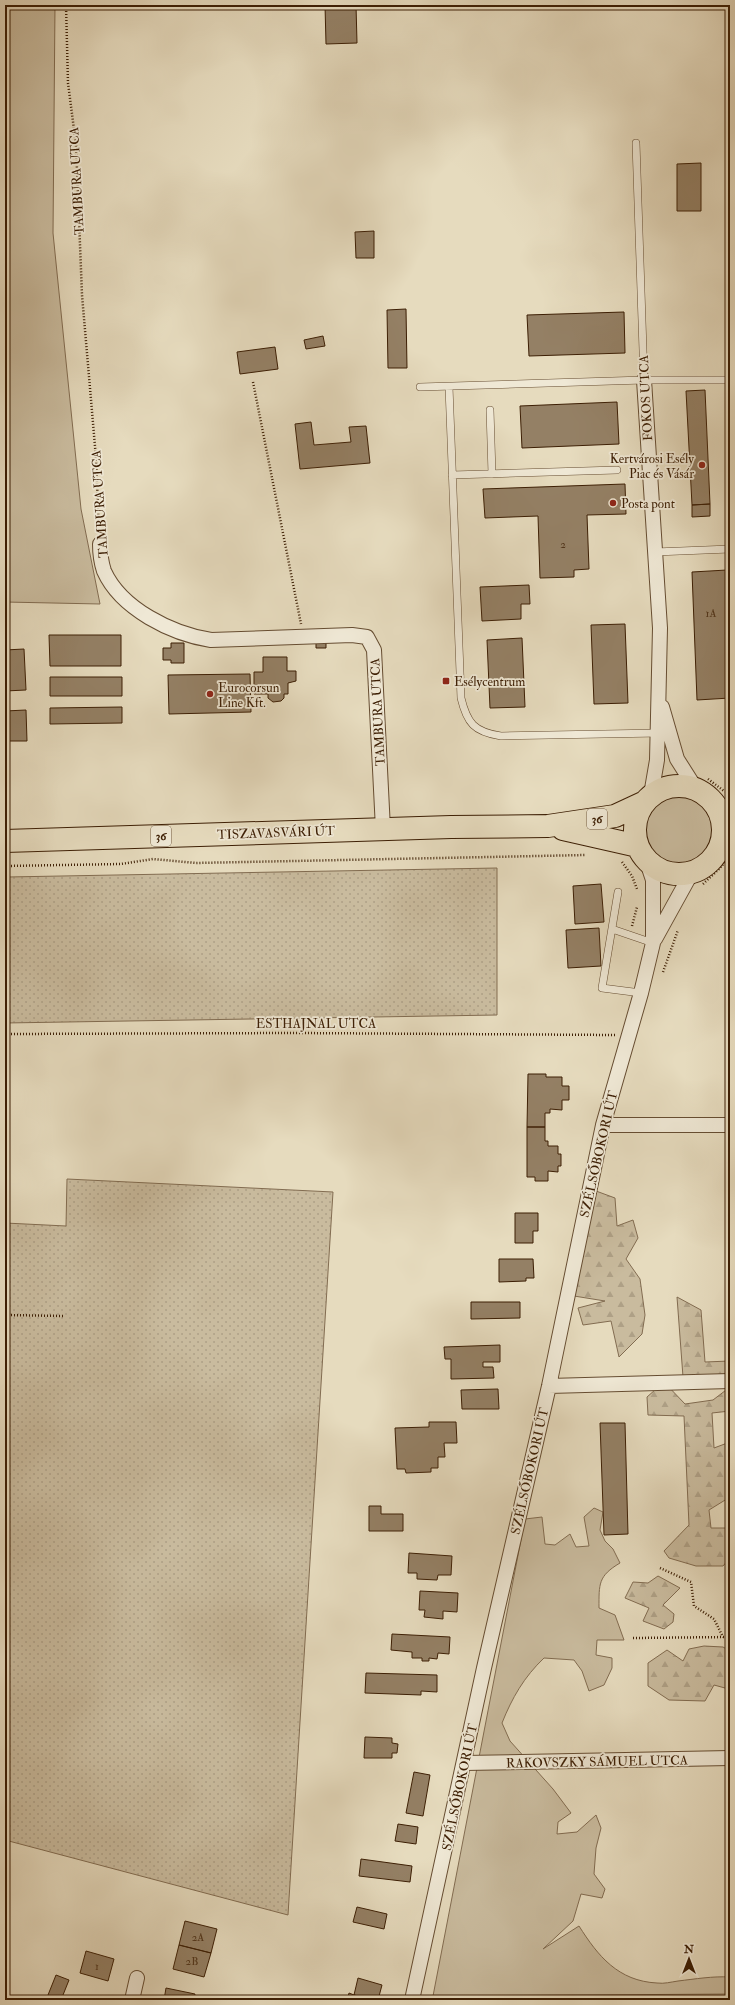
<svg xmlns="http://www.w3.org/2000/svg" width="735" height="2005" font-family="'IM FELL Double Pica',serif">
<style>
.grass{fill:#c9bb9e;stroke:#826c51}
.forest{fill:url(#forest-firs);stroke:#826c51}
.garden{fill:url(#garden-dots);stroke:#826c51}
.building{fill:#948065;stroke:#3c1e04}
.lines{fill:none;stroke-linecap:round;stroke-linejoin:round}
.service-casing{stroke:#664d32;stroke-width:8}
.minor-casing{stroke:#664d32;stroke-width:16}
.primary-casing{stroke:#3c1e04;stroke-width:24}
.path{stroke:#3c1e04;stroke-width:2.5;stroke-dasharray:1 2;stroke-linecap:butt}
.service{stroke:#efe8d5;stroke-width:7}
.minor{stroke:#efe8d5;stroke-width:14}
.primary{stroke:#e6dbbe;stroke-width:22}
.poi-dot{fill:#8f2418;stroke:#efe8d5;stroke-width:1.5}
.labels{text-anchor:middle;stroke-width:3.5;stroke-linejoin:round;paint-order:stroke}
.number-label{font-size:11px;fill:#52361c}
.shield{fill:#efe8d5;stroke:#725b43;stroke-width:1}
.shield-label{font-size:12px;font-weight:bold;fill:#3c1e04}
.street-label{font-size:13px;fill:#3c1e04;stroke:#efe8d5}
.poi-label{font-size:13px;fill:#3c1e04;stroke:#efe8d5;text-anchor:start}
</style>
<defs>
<pattern id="forest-firs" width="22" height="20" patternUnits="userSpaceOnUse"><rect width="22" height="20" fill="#c9bb9e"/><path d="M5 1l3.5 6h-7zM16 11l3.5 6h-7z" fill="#aea086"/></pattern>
<pattern id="garden-dots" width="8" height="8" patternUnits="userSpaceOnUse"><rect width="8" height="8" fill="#c9bb9e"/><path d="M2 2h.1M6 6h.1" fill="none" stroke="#aea086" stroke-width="1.8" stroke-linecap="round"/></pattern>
</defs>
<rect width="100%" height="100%" fill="#e6dbbe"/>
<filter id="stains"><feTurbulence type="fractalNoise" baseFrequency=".005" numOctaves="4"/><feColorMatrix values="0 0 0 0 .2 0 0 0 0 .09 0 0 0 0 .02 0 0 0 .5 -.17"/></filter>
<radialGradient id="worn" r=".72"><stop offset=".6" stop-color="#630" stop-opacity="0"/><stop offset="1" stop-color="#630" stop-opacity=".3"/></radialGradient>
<path class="grass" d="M5 5H55L53 233 81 509 100 604 5 602Z
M644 829a35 35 0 1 1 70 0a35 35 0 1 1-70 0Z
M594 1508 603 1512 600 1530 605 1541 613 1549 620 1563C598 1576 599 1584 599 1608L615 1615 624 1640H597L596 1655 612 1658V1668L604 1685 589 1691 582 1671 574 1660 544 1658C524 1677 512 1698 502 1723L510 1741 553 1789 571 1813 558 1822 557 1834 577 1832 596 1815 601 1828 596 1848 594 1874 605 1889 602 1898 581 1894 573 1921 543 1949 579 1926C598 1956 618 1981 657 1983 664 1984 671 1982 678 1981 695 1979 713 1976 730 1977V1994L433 1996 525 1519 542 1517 545 1544 555 1545 570 1534 576 1547 589 1546 584 1517Z"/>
<path class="forest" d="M596 1191 615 1198 617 1226 633 1220 638 1238 626 1259 640 1279 645 1315 642 1334 619 1357 611 1321 583 1325 578 1308 605 1301 574 1296Z
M677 1297 701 1310 705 1362 730 1361V1376L683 1377Z
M664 1382 685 1404 713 1400 730 1387V1411L712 1413 714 1448 730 1442V1497L709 1510 711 1528H730V1558L723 1566H696L669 1558 664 1551 689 1525 684 1416 648 1415 647 1397Z
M658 1576 680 1588 663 1605 674 1614 673 1622 664 1629 643 1621 649 1608 625 1598 633 1582 648 1583Z
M704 1646 723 1647 730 1651V1687L725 1688 714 1685 705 1701 669 1700 648 1686V1663L667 1650 683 1661 689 1649Z"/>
<path class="garden" d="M497 868V1015L5 1023V885L7 877Z
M67 1179 333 1192 288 1915 5 1840V1223L66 1226Z"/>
<path class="building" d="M325 5H356L357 43 326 44Z
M701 163V211H677V164Z
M726 192H730V206H726Z
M374 231V258H356L355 232Z
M406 309 407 368H388L387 310Z
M624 312 625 353 529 356 527 315Z
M323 336 325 346 306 349 304 340Z
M275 347 278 369 240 374 237 352Z
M705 390 710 504 692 505 686 391Z
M617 402 619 444 522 448 520 406Z
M311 422 314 445 351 442 349 427 366 426 370 463 300 469 295 424Z
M625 484 626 514 587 515 589 569 574 570V577L540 578 538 516 485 518 483 489Z
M710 504V516L692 517V505Z
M727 570 730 698 697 700 692 572Z
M529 585 530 604H521V619L482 621 480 587Z
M625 624 628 703 594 704 591 625Z
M49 635H121V666H50Z
M522 638 525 707 490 708 487 640Z
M316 639 326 640V648H316Z
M171 643H184V663H171V660H163V648H171Z
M24 649 26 690 5 691V650Z
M263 657H287V671H296V681L288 683V694H284V698L281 701 273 702 268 698V694H254V672H263Z
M250 674 251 712 169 714 168 675Z
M50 677H122V696H50Z
M122 707V723L50 724V708Z
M26 710 27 741H5V711Z
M601 884 604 922 575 924 573 886Z
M599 928 601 966 568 968 566 930Z
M528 1074H546V1077H562V1086H569V1100H562V1110L550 1109V1113H545V1127H527Z
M527 1127H545V1141H548V1146H558V1154H561V1166H558V1172L548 1171V1181H535V1177H527Z
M515 1213H538V1231H533V1243H515Z
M499 1259H533L534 1278H526V1281L499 1282Z
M471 1302H520V1318L471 1319Z
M500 1345V1362H483V1367H493L494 1378 451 1379V1359H445L444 1347Z
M498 1389 499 1409H462L461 1390Z
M429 1422H456L457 1443H444L445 1457H438V1468H431V1472L406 1473 405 1469H397L395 1428 429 1427Z
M600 1423H625L628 1534 604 1535Z
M369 1506H381V1514H403V1531H369Z
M409 1553 452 1556 451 1575H438L437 1580 417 1579V1573H408Z
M420 1591 458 1593 457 1612 443 1611V1619L424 1617 425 1610H419Z
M392 1634 450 1637 449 1654 438 1653 437 1659 429 1658V1661H422V1658H412V1652L391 1650Z
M366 1673 437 1675V1692L421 1691V1695L365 1693Z
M365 1737 392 1738V1743L398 1744 397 1753H392V1758H364Z
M414 1772 430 1775 423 1816 406 1813Z
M398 1824 418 1827 416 1844 395 1841Z
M361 1859 412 1866 410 1882 359 1876Z
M357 1907 387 1914 384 1929 353 1922Z
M185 1921 217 1929 211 1953 179 1945Z
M179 1945 211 1953 204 1977 173 1969Z
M86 1951 114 1959 108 1981 80 1973Z
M56 1975 69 1980 61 2000H46Z
M358 1978 382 1985 378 2000 354 1995Z
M166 1988 195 1994 194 2000H164Z
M349 1993 354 1995 372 2000H347Z"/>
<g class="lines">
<g class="service-casing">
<path id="service" d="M636 143 644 380
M420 387 644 380H730
M449 387 461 698C467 723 474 732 501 736L659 733
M490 410 492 474
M452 475 617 470
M655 552 730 549
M618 892 602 988 641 993
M612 929 653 943"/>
</g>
<g class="minor-casing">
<path id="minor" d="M644 380 660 628 657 760 651 795
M100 544C100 552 101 562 104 571 121 609 172 634 211 640L352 635 367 637 374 650 383 829
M662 707 677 759 696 789
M655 939 692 872
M603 1125H730
M549 1386 730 1381
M464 1763 730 1758
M132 2000 137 1978
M412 2000 484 1668 549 1386 603 1125 641 993 653 943V880L646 859"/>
</g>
<g class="primary-casing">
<path id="primary" d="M635 830a44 44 0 1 1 88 0a44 44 0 1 1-88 0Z
M563 829 638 846
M5 841 451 827 548 826 615 816 643 803"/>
</g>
<path class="path" d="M66 5 68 83 76 145 82 295 96 458 99 531
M253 382 301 624
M708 779 724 791 730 792
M622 862 632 876 637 889
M5 866 121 864 153 859 196 863 586 855
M703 884 719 869 730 856
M632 926 637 907
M663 972 678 930
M5 1034 294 1033 615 1035
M5 1315 64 1316
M660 1568 691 1582 694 1606 714 1619 723 1637
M633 1638 730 1637"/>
<use href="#service" class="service"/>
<use href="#minor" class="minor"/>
<use href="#primary" class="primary"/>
</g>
<g class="poi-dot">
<circle cx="702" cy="465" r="4"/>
<circle cx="613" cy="503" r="4"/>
<rect x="442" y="677" width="8" height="8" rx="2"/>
<circle cx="210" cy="694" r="4"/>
</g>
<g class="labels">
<g class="number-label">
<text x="563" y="548">2</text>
<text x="711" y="617">1A</text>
<text x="198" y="1941">2A</text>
<text x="192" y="1965">2B</text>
<text x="97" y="1970">1</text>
</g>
<g class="shield">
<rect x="587" y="809" width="20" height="20" rx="3"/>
<rect x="151" y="826" width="20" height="20" rx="3"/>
</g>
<g class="shield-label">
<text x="597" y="823">36</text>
<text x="161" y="840">36</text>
</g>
<g class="street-label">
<text transform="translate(76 181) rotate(-93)" y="5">TAMBURA UTCA</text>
<text transform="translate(645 398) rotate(-93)" y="5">FOKOS UTCA</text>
<text transform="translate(99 504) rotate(-94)" y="5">TAMBURA UTCA</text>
<text transform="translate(377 712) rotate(-93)" y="5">TAMBURA UTCA</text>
<text transform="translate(276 832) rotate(-2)" y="5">TISZAVASVÁRI ÚT</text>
<text x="316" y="1028">ESTHAJNAL UTCA</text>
<text transform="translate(598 1154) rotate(-77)" y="5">SZÉLSŐBOKORI ÚT</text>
<text transform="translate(529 1471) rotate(-77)" y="5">SZÉLSŐBOKORI ÚT</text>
<text transform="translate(597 1761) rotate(-1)" y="5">RAKOVSZKY SÁMUEL UTCA</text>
<text transform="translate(459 1787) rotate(-78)" y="5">SZÉLSŐBOKORI ÚT</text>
</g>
<g class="poi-label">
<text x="694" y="463" text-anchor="end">Kertvárosi Esély<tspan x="694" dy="15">Piac és Vásár</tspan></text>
<text x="621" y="508">Posta pont</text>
<text x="454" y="686">Esélycentrum</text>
<text x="218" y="692">Eurocorsun<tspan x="218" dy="15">Line Kft.</tspan></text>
</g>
</g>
<rect width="735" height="2005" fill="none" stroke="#e6dbbe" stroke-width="20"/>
<rect x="6" y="6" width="723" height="1993" fill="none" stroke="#3c1e04" stroke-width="2"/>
<rect x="10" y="10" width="715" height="1985" fill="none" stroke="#3c1e04"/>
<g transform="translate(689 1959)" stroke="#efe8d5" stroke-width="3" paint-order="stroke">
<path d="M0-3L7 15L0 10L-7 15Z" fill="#3c1e04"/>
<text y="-6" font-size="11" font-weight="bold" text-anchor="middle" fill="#3c1e04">N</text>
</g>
<rect width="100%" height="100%" filter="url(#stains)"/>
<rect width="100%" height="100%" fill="url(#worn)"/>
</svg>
